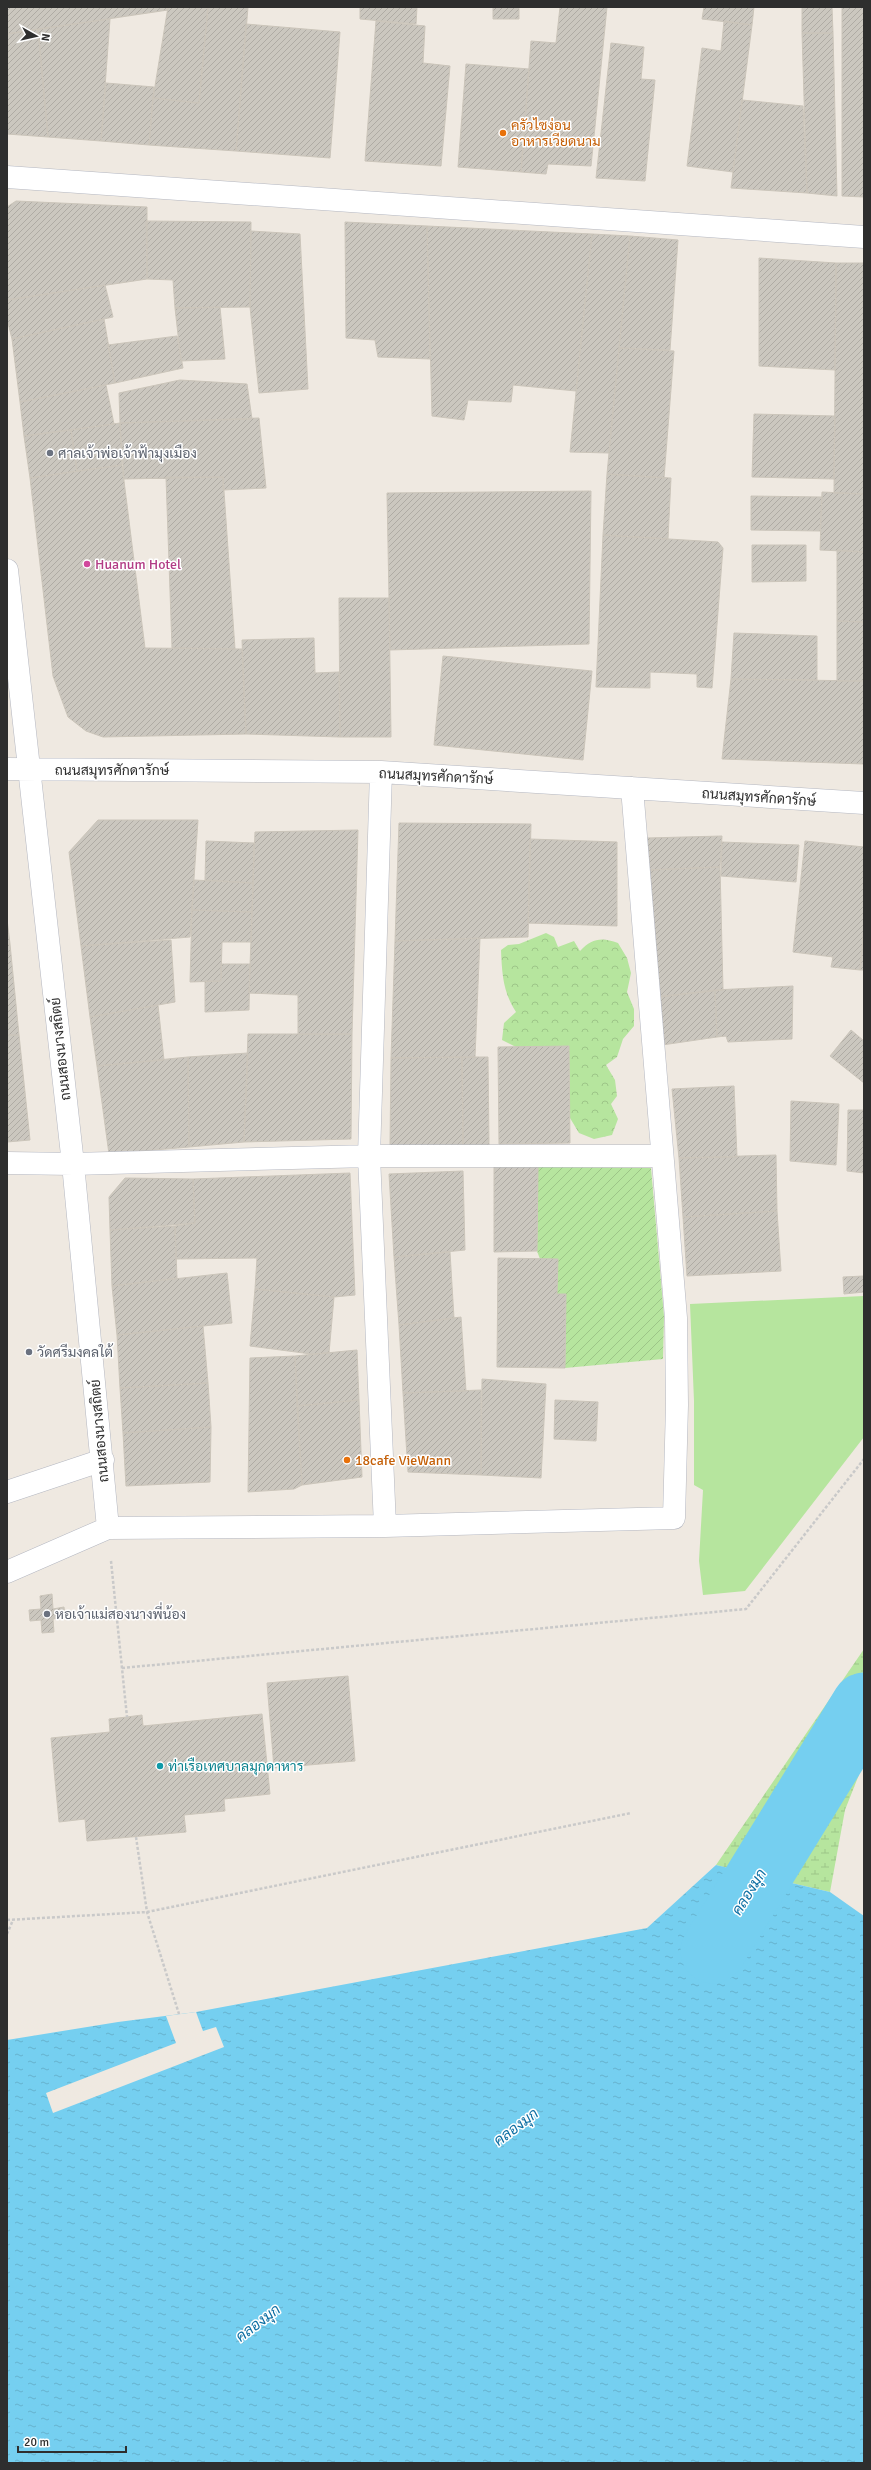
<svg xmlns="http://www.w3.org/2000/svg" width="871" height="2470" font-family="Signika,Sarabun,sans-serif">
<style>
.grass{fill:#b6e59e}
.forest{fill:url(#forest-crowns)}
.wetland{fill:url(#wetland-marsh)}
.garden{fill:url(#garden-furrows)}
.water{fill:url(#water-ripples)}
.pier{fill:#efe9e1}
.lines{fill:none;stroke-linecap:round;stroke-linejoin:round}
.river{stroke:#75cff0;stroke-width:65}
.building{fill:url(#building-hatch);stroke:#cbc5ba}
.minor-casing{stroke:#b4b7c1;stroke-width:23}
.path{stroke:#c9c9c9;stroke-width:2.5;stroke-dasharray:3 2;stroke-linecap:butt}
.minor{stroke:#fff;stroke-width:22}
.food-dot{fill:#e8710a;stroke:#fff;stroke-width:1.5}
.worship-dot{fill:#6b7280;stroke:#fff;stroke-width:1.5}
.hotel-dot{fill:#d1479c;stroke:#fff;stroke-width:1.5}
.culture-dot{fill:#0f9aa8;stroke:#fff;stroke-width:1.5}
.labels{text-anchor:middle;stroke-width:3;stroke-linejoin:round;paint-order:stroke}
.food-label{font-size:14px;fill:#c56008;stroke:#fff;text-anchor:start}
.worship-label{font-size:14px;fill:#5b616d;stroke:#fff;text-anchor:start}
.hotel-label{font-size:14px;fill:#b23c85;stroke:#fff;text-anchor:start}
.street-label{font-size:14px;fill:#2e2e2e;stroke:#fff}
.culture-label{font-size:14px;fill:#0d838f;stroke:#fff;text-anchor:start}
.water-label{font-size:15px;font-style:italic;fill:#0d6fa3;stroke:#fff}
</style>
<defs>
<pattern id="forest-crowns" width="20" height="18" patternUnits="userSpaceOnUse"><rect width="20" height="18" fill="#b6e59e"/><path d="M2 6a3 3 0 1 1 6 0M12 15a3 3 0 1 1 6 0" fill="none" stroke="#9dc588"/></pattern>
<pattern id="wetland-marsh" width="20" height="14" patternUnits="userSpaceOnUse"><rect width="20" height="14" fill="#b6e59e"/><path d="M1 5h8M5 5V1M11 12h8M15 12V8" fill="none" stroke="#9dc588"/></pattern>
<pattern id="garden-furrows" width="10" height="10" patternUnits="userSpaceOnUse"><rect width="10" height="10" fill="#b6e59e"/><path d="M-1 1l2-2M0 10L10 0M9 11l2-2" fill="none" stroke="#9dc588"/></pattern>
<pattern id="water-ripples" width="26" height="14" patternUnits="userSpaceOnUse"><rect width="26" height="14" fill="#75cff0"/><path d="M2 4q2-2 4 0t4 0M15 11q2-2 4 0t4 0" fill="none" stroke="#66b2ce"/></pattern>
<pattern id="building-hatch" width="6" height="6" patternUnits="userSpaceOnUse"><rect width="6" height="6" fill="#cbc7bf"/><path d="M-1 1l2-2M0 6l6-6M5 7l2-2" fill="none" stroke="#afaba4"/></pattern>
</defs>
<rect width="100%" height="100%" fill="#efe9e1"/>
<path class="grass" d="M864 1296V1437L745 1591 703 1595 699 1561 703 1490 694 1485V1401L690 1304Z"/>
<path class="forest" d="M546 933 554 937 558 947 574 941 580 951C592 938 602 937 618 943L627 958 631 973 627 992 634 1009V1026L623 1039 617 1057 606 1065 615 1080 617 1096 611 1104 618 1119 612 1135 594 1139 579 1133 570 1118 569 1047H516L502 1040 504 1023 516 1012C503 992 502 974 501 950L508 945 519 944Z"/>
<path class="wetland" d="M864 1649V1762L845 1810 830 1892 716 1865Z"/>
<path class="garden" d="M538 1167 651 1168 664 1316 663 1359 565 1368 566 1294H557V1259H540L537 1251Z"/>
<path class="water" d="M716 1865 830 1892 864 1916V2463H7V2040L118 2022 196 2012 647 1928Z"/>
<path class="pier" d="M196 2012 203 2031 216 2027 224 2047 53 2113 46 2093 176 2043 166 2016Z"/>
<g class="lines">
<path class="river" d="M713 1951 864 1705"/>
</g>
<path class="building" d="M7 7H168V10L7 34Z
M168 7H208L199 103 153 98Z
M208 7H248L236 151 149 145 153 98 199 103Z
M360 7H417L416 24 360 19Z
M493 7H519V19H493Z
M560 7H607L591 166 548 164 546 174 521 172 531 41 556 43Z
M704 7H754L752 25 702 19Z
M802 7H832L833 33H802Z
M842 7H864V197L842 196Z
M110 19 101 141 48 137 38 29Z
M376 21 425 26 423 63 450 66 441 166 365 161Z
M724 21 752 25 733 172 687 166 702 48 721 51Z
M246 24 340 32 330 158 236 151Z
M38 29 48 137 7 134V34Z
M802 33H833L837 196 807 193Z
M611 43 644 47 641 79 655 80 645 181 596 178Z
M466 64 529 69 521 172 458 167Z
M106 83 154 87 149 145 101 141Z
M742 100 803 106 807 193 731 188Z
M16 201 147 207V279L7 300V207Z
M146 221 251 222 250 307 175 308 173 280 147 279Z
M345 222 427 226 430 359 378 357 375 340 346 338Z
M427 226 592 234 576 391 513 385 511 402 468 400 464 420 432 416Z
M251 231 300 234 308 389 259 393 250 307Z
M592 234 630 236 609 453 570 452Z
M630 236 678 240 670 350 619 348Z
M759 258 836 263 835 370 759 366Z
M836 263H864V494L834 493Z
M105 285 113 317 12 339 7 319V300Z
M220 307 225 359 181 361 175 308Z
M104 319 115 383 20 402 12 339Z
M177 336 183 368 115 383 108 345Z
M619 348 674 351 664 478 607 474Z
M180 380 247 384 252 419 120 423 119 393Z
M106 385 114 424 24 436 20 402Z
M754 414 835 416 834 479 752 477Z
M259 418 266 488 223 490V477L124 479 120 423Z
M120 423 122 465 77 471 71 430Z
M71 430 77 471 30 478 24 436Z
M122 465 145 648 242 649 246 734 103 737 86 731 68 717 53 676 30 478Z
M607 474 671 478 668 539 603 535Z
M166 477H223L235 649 172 648Z
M591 491 589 644 390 650 387 493Z
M822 492 864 494V552L820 550Z
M751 496 822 497 820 531 751 530Z
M603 535 718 542 723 548 712 688 697 687V674L650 672V688L596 687Z
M752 545H806V581L752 582Z
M837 550 864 552V622L837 621Z
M339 598H389L391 737H340Z
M837 621 864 622V681H837Z
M734 633 817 636V680L731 679Z
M314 638 315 673 339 672 340 737 246 734 242 640Z
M443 656 592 671 583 760 434 745Z
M731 679 864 681V764L722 759Z
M98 820H198L190 937 81 946 69 852Z
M399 823 531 824 528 937 395 941Z
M358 830 352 1034H298V995L249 993 255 832Z
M722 836 720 867 648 870 647 838Z
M530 839 617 842V926L528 923Z
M206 841 254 843 253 883 205 880Z
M805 841 864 847V929L860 970 831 967 833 957 793 952Z
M722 842 799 845 796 882 721 876Z
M720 867 723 990 657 997 648 870Z
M194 880 253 883 252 912 192 910Z
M192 910 252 912 251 942H222L221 981 190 982Z
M7 919 10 944 7 945Z
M864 929V970H860Z
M480 938 475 1057 391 1058 395 941Z
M171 940 175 1002 90 1017 81 946Z
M10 944 19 1035H7V945Z
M221 964H250L249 1010 205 1012V981H221Z
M793 986 792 1039 728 1042 726 1036 717 1037 715 990Z
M715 990 717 1037 662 1045 657 997Z
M158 1005 164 1060 97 1066 90 1017Z
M851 1030 864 1041V1083L830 1056Z
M248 1034H352L351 1139 244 1142Z
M7 1035H19L30 1140 7 1142Z
M569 1046 570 1143 499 1144 498 1047Z
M248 1053 244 1142 189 1147 188 1057Z
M188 1057 189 1147 109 1154 97 1066Z
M462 1057 463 1145 390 1146 391 1058Z
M462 1057H488L489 1145H463Z
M734 1086 737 1157 679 1158 672 1089Z
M791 1101 839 1104 836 1165 790 1161Z
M848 1110H864V1173L847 1171Z
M776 1155 777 1211 683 1217 679 1158Z
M494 1167H538L537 1251 494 1252Z
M463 1171 465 1250 394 1257 389 1174Z
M350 1173 355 1295 334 1297 255 1289 257 1258 176 1259 175 1226 195 1223 193 1179Z
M125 1178 193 1179 195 1223 110 1230 109 1197Z
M777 1211 781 1271 687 1276 683 1217Z
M175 1226 177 1278 112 1286 110 1230Z
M450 1252 454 1318 399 1325 394 1257Z
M498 1258 558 1259 557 1294H566L565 1368 497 1367Z
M227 1273 232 1323 117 1335 112 1286Z
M864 1276V1292L844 1294 843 1277Z
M255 1289 334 1297 329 1353 311 1354 250 1346Z
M461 1317 466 1391 403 1393 399 1325Z
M203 1326 208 1383 120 1388 117 1335Z
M357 1350 359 1400 297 1406 295 1356Z
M295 1356 302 1485 294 1489 248 1492 250 1358Z
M482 1379 546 1384 541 1478 481 1475Z
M208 1383 211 1427 123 1433 120 1388Z
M481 1390V1475L408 1472 403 1393Z
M359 1400 362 1477 302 1485 297 1406Z
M555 1400 598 1402 596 1441 554 1439Z
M211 1427 210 1482 126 1486 123 1433Z
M52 1594 53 1609 64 1607 65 1617 53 1619 54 1632 42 1633 41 1620 30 1621 29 1610 41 1609 40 1596Z
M348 1676 355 1761 274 1768 267 1683Z
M262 1714 270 1794 224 1799 225 1811 184 1815 186 1832 87 1841 85 1819 59 1822 51 1738 110 1732 109 1719 127 1717 142 1715 143 1726Z"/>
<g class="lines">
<g class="minor-casing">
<path id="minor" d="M7 177 864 237
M7 570 73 1164 108 1528
M7 769 381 772 864 803
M381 772 369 1156 385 1526
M7 1163 73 1164 369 1156H662
M7 1492 103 1460
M7 1572 108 1528 385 1526 674 1518 677 1405 676 1318 632 788"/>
</g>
<path class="path" d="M111 1561 127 1717
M122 1668 746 1609 864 1459
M136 1837 147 1912 179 2014
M7 1920 147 1912 631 1813
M7 1934 13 1920"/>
<use href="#minor" class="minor"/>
</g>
<g class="food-dot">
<circle cx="503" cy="133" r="4"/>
<circle cx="347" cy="1460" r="4"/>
</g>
<g class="worship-dot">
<circle cx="50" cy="453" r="4"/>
<circle cx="29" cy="1352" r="4"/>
<circle cx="47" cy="1614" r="4"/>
</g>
<circle class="hotel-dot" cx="87" cy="564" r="4"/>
<circle class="culture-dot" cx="160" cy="1766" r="4"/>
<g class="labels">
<g class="food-label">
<text x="511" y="130">ครัวไซง่อน<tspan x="511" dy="16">อาหารเวียดนาม</tspan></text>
<text x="355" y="1465">18cafe VieWann</text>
</g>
<g class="worship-label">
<text x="58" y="458">ศาลเจ้าพ่อเจ้าฟ้ามุงเมือง</text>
<text x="37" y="1357">วัดศรีมงคลใต้</text>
<text x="55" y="1619">หอเจ้าแม่สองนางพี่น้อง</text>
</g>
<g class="hotel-label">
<text x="95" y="569">Huanum Hotel</text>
</g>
<g class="street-label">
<text x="112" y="775">ถนนสมุทรศักดารักษ์</text>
<text transform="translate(436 776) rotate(3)" y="5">ถนนสมุทรศักดารักษ์</text>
<text transform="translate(759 797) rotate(4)" y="5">ถนนสมุทรศักดารักษ์</text>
<text transform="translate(60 1049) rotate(-96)" y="5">ถนนสองนางสถิตย์</text>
<text transform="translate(99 1431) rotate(-95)" y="5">ถนนสองนางสถิตย์</text>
</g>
<g class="culture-label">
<text x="168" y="1771">ท่าเรือเทศบาลมุกดาหาร</text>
</g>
<g class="water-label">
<text transform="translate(749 1892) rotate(-58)" y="5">คลองมุก</text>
<text transform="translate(516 2127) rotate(-37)" y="5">คลองมุก</text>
<text transform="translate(258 2323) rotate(-37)" y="5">คลองมุก</text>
</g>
</g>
<rect width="871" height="2470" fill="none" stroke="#2e2e2e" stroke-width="16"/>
<g transform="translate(36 36) rotate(98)" stroke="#ffffff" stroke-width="3" paint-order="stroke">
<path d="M0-3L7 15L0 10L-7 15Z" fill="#2e2e2e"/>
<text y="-6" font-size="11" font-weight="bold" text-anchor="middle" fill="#2e2e2e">N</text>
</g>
<path d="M18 2446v6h108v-6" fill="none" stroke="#2e2e2e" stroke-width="2"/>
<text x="24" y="2446" font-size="12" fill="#2e2e2e" stroke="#ffffff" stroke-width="3" paint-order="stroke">20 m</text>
</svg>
